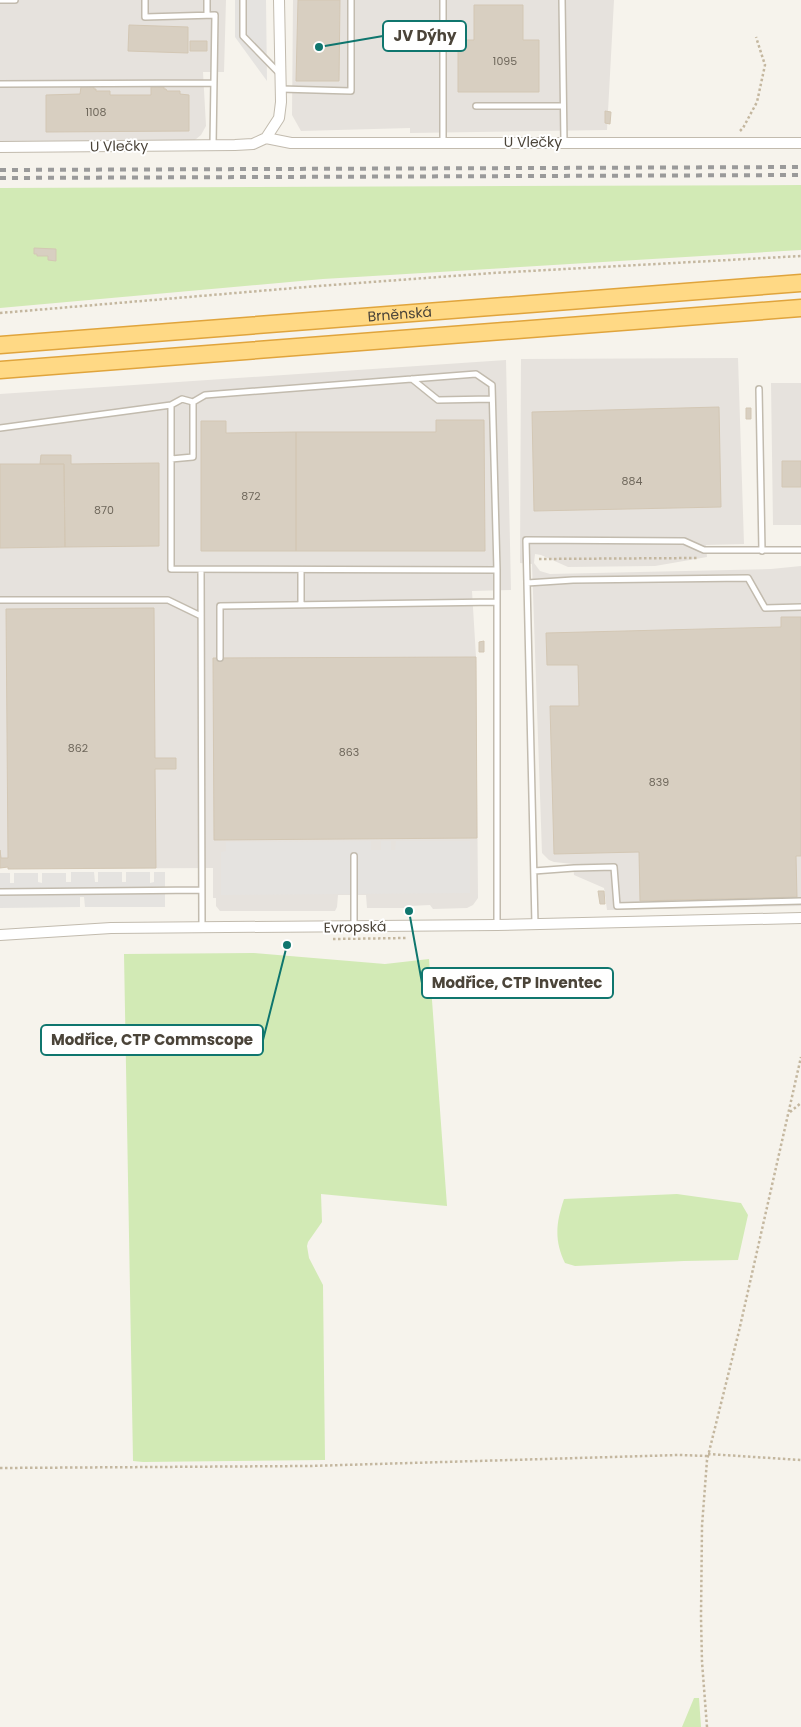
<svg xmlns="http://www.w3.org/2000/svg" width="801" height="1727" font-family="Poppins,sans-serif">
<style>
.industrial{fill:#e6e2dd}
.green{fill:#d2eab5}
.parking{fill:#e5e3e0}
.building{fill:#d8cfc1;stroke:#d3c7b4}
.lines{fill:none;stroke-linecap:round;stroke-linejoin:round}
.service-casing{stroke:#c2bbae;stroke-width:8}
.minor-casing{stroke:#c2bbae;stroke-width:12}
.trunk-casing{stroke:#e0a43c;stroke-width:19}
.path{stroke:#c4b79f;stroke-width:2.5;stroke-dasharray:2.5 2.5;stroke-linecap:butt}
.service{stroke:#fff;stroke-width:5}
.minor{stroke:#fff;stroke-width:10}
.trunk{stroke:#ffd985;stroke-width:16}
.rail{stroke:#9a9a9a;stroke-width:4;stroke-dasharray:6 6;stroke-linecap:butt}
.labels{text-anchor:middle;stroke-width:4;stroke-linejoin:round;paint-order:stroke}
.number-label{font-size:11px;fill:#6e675b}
.street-label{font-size:14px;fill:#4b4439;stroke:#fff}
.leader{fill:none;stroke:#0f766e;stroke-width:2}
.callout-dot{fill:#0f766e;stroke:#fff;stroke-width:2}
.callout{fill:#fff;stroke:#0f766e;stroke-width:2}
.callout-label{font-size:15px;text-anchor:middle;font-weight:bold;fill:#4b4439}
</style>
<rect width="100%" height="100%" fill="#f6f3ec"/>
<path class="industrial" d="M0 0H226L224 72H203L206 126 201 135 190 144H0Z
M293 0H614L607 130 410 133V128L301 131 292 115Z
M738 358 744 544 706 545 707 557 655 566 568 567 541 555 535 554 534 563 540 571 550 574 771 569 801 566V906L607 910 604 888 574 875 573 864 554 862 549 860 542 853 532 564 520 563 521 359Z
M506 360 511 590 472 591 476 657 478 898 473 905 467 908 433 909 430 905 409 906 408 908H367L366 895H338L337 907 335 911H220L216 906V898H213V868L8 869V867L0 868V394Z
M771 383H801V525H773Z"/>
<path class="green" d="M801 185V250L323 279 0 308V188Z
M254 953 385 964 429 959 447 1206 321 1194 322 1222 308 1242 307 1246 309 1258 323 1285 325 1460 143 1462 133 1461 124 954Z
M677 1194 741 1203 748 1215 738 1260 684 1261 575 1266 565 1263C554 1240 556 1223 564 1199Z
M694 1698H699L701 1727H682Z"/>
<path class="parking" d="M235 0H266L267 81 235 37Z
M371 841V850H381V841H391V850H395L396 841H470V893L221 895V852L226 851V842Z
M71 872H94L95 882H98V872H122V882H126V872H150V883L154 882V872H165V907H85L84 897H80V907L0 908V873H10V883H14V873H38V882L42 883V873H66V882H71Z"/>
<path class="building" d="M298 0H340L339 81H296Z
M474 5H523V40H539V92H458V40H474Z
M129 25 188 27V53L128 51Z
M190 41H207V51H190Z
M81 87H94V89H96V91H110V95H151V87H164V89H166L167 91H180V94L189 95V131L46 132V95L80 94Z
M605 111 611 112 610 124 605 123Z
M34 248 56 249V261L48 260V256H37V254H34Z
M719 407 721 507 534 511 532 412Z
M746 408H751V419H746Z
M436 420H484L485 551H296V432H436Z
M201 421H226V433L296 432V551H201Z
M41 455H71V464L159 463V546L65 547 64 464H40Z
M782 461H801V487H782Z
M0 464H64L65 547 0 548Z
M154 608 155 758H176V769H155L156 868 8 869V867L0 868V850L1 858H8L6 609Z
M781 617H801V856H796L797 897 640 901 639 852 554 854 550 706H579L578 665H547L546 633 781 627Z
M484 641V652H479V642Z
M476 657 477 838 214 840 213 658Z
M598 891H604L605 904H600Z"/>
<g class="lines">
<g class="service-casing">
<path id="service" d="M0 0H15
M145 0V17L215 15 213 145
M207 0V15
M243 0V36L279 73
M443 0V142
M562 0 564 142
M0 84 214 83
M281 89 351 91V0
M476 106H563
M412 379 438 400 492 399
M759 389 762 551
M171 405 182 399 193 402
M0 428 171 405V569L497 570V925
M171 459 193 457V402L205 395 476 374 492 385 497 570
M201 570 202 927
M527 583 573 580 748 578 765 608 801 607
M0 600H168L201 616
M301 605V570
M220 658V606L497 602
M354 856V926
M534 871 574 868 614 867 617 906 801 901
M0 892 201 890
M535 924 526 540 684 541 704 550H801"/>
</g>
<g class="minor-casing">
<path id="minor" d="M266 138 279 118 281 102 279 0
M0 147 235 145 253 144 266 138 291 143H801
M0 935 111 928 497 925 801 918"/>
</g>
<g class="trunk-casing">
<g id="trunk">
<path id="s1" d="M0 345 801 283"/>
<path d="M0 370 801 308"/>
</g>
</g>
<path class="path" d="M740 131 743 128 757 102 765 65 756 37
M0 313 318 286 493 273 801 256
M539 559 697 558
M333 939 407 938
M790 1112 801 1103
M708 1454 801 1460
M0 1468 309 1466 679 1455 708 1456
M707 1727 702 1662 701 1617 702 1526 707 1460 739 1331 801 1057"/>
<use href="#service" class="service"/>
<use href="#minor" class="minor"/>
<use href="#trunk" class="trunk"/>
<path class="rail" d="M0 170 801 167
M0 178 801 175"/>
</g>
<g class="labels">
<g class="number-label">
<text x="505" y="65">1095</text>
<text x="96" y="116">1108</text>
<text x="632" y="485">884</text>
<text x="251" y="500">872</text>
<text x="104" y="514">870</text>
<text x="78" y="752">862</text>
<text x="349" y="756">863</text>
<text x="659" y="786">839</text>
</g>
<g class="street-label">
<text x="533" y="147">U Vlečky</text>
<text transform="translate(119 146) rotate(-1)" y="5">U Vlečky</text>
<text dy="5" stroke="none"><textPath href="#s1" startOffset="401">Brněnská</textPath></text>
<text transform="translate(355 927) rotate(-1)" y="5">Evropská</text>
</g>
</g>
<path class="leader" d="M319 47L383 36M409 911L422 983M287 945L263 1040"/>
<g class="callout-dot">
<circle cx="319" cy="47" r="5"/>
<circle cx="409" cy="911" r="5"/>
<circle cx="287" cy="945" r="5"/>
</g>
<g class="callout">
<rect x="383" y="21" width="83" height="30" rx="5"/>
<rect x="422" y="968" width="191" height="30" rx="5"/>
<rect x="41" y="1025" width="222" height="30" rx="5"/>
</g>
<g class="callout-label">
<text x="425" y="41">JV Dýhy</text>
<text x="517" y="988">Modřice, CTP Inventec</text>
<text x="152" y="1045">Modřice, CTP Commscope</text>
</g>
</svg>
